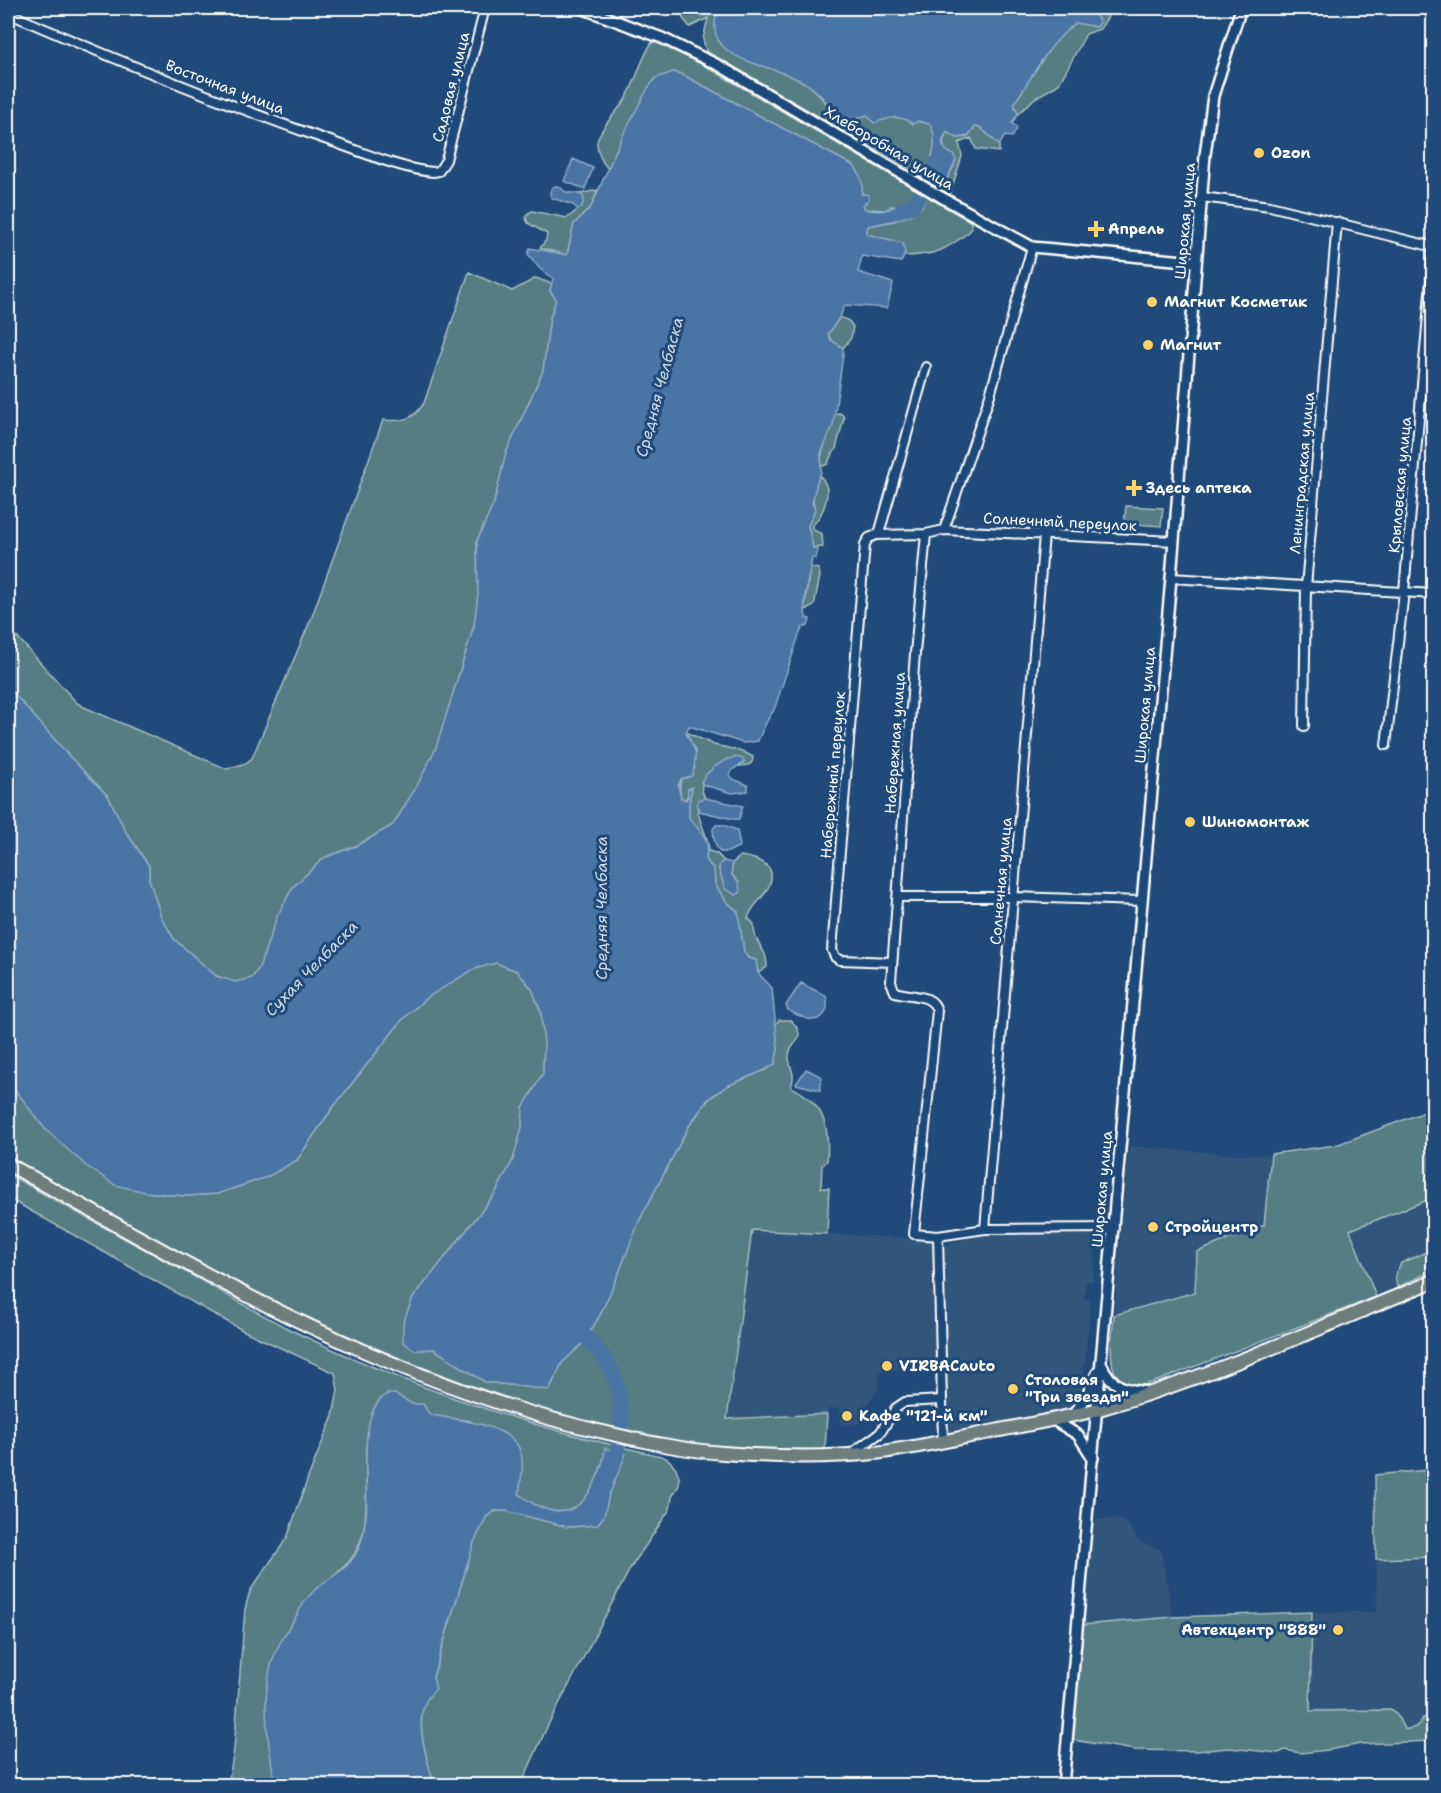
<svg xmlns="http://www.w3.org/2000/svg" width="1441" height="1793" font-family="'Shantell Sans',sans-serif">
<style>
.built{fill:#31557b}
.green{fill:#567d83;stroke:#aabec1;stroke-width:1.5}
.water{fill:#4974a4;stroke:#92acc8;stroke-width:1.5}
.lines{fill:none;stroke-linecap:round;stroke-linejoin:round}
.river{stroke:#4974a4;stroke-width:15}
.minor-casing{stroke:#fff;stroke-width:12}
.tertiary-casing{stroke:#fff;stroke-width:14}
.primary-casing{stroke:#fff;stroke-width:16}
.minor{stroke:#1f4a7a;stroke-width:8}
.tertiary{stroke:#1f4a7a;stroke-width:9}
.primary{stroke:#6c7f7c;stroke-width:12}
.poi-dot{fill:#ffd166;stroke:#1f4a7a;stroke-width:2}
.labels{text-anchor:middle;stroke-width:6;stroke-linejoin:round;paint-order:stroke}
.street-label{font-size:15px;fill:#fff;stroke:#1f4a7a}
.poi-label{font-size:15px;font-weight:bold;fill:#fff;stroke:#1f4a7a;text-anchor:start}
.water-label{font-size:16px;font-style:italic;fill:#d2dce8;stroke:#1f4a7a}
</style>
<rect width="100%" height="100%" fill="#1f4a7a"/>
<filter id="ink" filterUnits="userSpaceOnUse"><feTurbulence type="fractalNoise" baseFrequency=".0167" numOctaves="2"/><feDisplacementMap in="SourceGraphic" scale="12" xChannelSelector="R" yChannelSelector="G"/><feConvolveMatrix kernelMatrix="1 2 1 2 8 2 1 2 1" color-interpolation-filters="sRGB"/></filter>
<g filter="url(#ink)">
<path class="built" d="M1429 1027H1433V1109L1426 1113Z
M1128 1146 1244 1155 1271 1154 1264 1225 1197 1252 1195 1292 1114 1315Z
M1433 1198V1274L1376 1297 1350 1230Z
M752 1229 934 1240 937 1366 879 1371V1387L865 1407 866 1416 862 1417V1423L841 1425 840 1408 827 1409V1414L727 1420Z
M1097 1233 1093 1281H1086L1084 1299 1091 1300 1085 1363 1080 1397 1073 1409 947 1432 943 1247 981 1234Z
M1118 1519 1128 1524 1139 1541 1161 1550 1173 1617 1082 1625 1092 1520Z
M1433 1557V1717L1429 1716 1418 1726 1410 1729H1404L1401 1723 1379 1709 1310 1712 1312 1612H1377L1376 1559Z"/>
<path class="green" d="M682 8H720L717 13 747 61 785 73 811 86 832 110 856 119 867 115 883 120 891 116 930 124C939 141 932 162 923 177L706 51 703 39 708 18 690 27 683 19Z
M1083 8H1123L1109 15 1100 29 1086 34 1059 84 1035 98 1018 114 1014 104C1032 77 1049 42 1076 23L1097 27 1100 22 1095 15Z
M653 41 700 63 971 222 972 228 969 232C945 251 935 255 905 256L903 243 866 234 868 226 894 221 917 211 891 206 886 210 865 209 863 205 869 199 868 195 861 194 854 166 681 74 673 72 622 137 608 169C602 162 597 153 597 143 598 130 618 111 625 100 637 81 640 59 653 41Z
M975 127H980L999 145V152L976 149 971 138 959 143 962 156 950 194 937 187 940 181 948 177 954 166C947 153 938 145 947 132L957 138 967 137Z
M598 190 591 207 574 224 567 255 540 248 546 240 547 234 528 223 526 218 527 214 532 211 567 218C575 212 584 207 583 196L579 194Z
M469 272 512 291 536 278 552 284 550 291 556 299 550 318 543 371 506 453 494 503 477 541 478 594 474 626 436 748 417 786 393 825 358 845 324 858 293 887 277 917 259 968 252 978 235 982 216 976 174 939 161 917 149 879V866L126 832 108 796 69 756 8 687V627L77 703 84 707 227 769 246 763 252 758 311 619 383 420C402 422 414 420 424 403Z
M840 317 849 321 853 327 851 338 843 348 831 340 828 334Z
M838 413 842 414 844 418 836 449 830 458 828 464 821 467C819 448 832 433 834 415Z
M820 476C835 490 823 514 812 526L813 530 822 534 823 547 813 548 808 526 815 509C811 500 814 485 820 476Z
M1126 506 1163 508 1161 526 1124 523Z
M810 567 819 569 820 576 814 606 804 611Z
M686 732 714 745 742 751 753 757C753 766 747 765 739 766L744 762 727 759C712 769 694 779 705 798L698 800C694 815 709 835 709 851L717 854 724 861 720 864 719 870 739 883 732 875V863L741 856C761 859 780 866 767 890 761 900 751 907 748 918L754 924C753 946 767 945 767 967L758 973 756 960 748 958 744 952 738 912 727 902 715 885 714 869C699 856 710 855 707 842 705 836 694 822 689 818V803L692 788 685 800 681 798C677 780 681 779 695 768L693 762 695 751Z
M496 963 517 971 532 989 541 1012 544 1043 543 1073 523 1108 522 1128 513 1160 495 1194 413 1298 415 1350 434 1349 485 1382 549 1390 562 1363 583 1343 599 1317 618 1275 638 1223 689 1126 708 1100 727 1086 765 1070 775 1064 778 1049 775 1025 779 1020H791C811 1042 787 1041 789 1059 791 1072 796 1073 791 1087 824 1103 830 1126 827 1161L822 1165 821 1188H829L827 1234 752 1230 727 1419 827 1414 825 1450C787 1449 749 1449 712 1445 608 1434 506 1403 410 1364 389 1355 368 1348 347 1338 231 1283 120 1218 8 1156V1075L16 1091 145 1192 186 1196 217 1194 267 1177 297 1160 331 1110 402 1020 426 998 452 981 474 969Z
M1433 1109V1198L1350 1230 1376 1297 1152 1383C1101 1396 1111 1347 1114 1315L1195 1292 1197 1252 1264 1225 1271 1154 1336 1145Z
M8 1174C70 1209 133 1243 195 1277 227 1295 259 1314 291 1330 409 1387 534 1429 661 1456L668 1459 676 1468 679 1477V1485L672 1497 670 1509 630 1569 548 1725 521 1785H434C427 1757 409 1712 435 1689L433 1678 474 1542 487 1516 495 1511H506L568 1527 597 1525C614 1504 607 1474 605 1449 604 1462 600 1471 594 1484 576 1522 549 1516 518 1494L522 1471 470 1421 430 1415 395 1394C388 1402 376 1412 371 1422 367 1429 367 1442 366 1449 364 1491 376 1543 339 1571L267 1686V1714L275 1785H228L234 1750 245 1609 250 1591 287 1538 309 1475 333 1416 338 1390 335 1373 242 1330 8 1198Z
M1433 1249V1271L1397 1287 1395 1276 1401 1263Z
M1433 1464V1557L1376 1559 1375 1475 1428 1470Z
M1312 1612 1310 1711 1390 1710 1397 1715 1404 1729C1414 1730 1418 1726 1423 1718L1433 1717V1738L1431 1741 1361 1744 1328 1750 1300 1753 1285 1750 1279 1753 1229 1748 1197 1751 1135 1750 1073 1740 1082 1625 1173 1617Z"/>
<path class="water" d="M720 8H1083L1095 15 1100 22 1097 27 1076 23C1049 42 1032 77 1014 104L1018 114 1012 123 1017 128 1012 137 1005 136 999 145 980 127H975L968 136 957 138 947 132C939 143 942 150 954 155L956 160 948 177 940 181 937 187 923 177C932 162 939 141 930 124L918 121 913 124C899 113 889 118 874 123L867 115 856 119 841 118C830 109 821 92 808 85 801 80 791 76 783 73 761 64 719 59 715 30 714 22 716 14 720 8Z
M673 72 681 74 854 166C860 173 865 185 861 194L869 195V199L863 205 865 209C871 210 880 212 886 210 900 206 907 196 925 201 919 219 884 222 868 226L866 234 903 243C905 251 906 255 901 262L862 256 858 272 893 283 887 308 845 305 840 317 828 334 831 340 843 348V355L833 426 821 453V472L817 482 812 503 815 509 808 526 813 548 818 549 816 558H812C809 577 802 599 806 618L810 619 808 626 803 627 799 635 774 710C766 720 763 730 758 741L743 743 689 726 686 732C688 738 693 745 695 751 696 756 694 771 692 776L681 779 678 786 681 798 686 800 688 797V789L692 787 689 803V818C694 822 705 836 707 842 710 855 699 856 714 869L715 885 727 902 738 912 744 952 748 958 756 960 758 973 772 988 778 1049 775 1064 765 1070 727 1086 708 1099 689 1126 638 1223 618 1275 599 1317 583 1343 562 1363 549 1390 485 1382 434 1349 415 1350 403 1342V1323L413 1298 495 1194 513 1160 522 1128 523 1108 543 1073 544 1043 541 1012 532 989 517 971 496 963 474 969 426 998 402 1020 331 1110 297 1160 267 1177 217 1194 186 1196 145 1192 115 1185 85 1165 45 1129 16 1091 8 1075V687L69 756 108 796 126 832 149 866V879L161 917 174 939 216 976 235 982 252 978 259 968 277 917 293 887 324 858 358 845 393 825 417 786 436 748 474 626 478 594 477 541 494 503 506 453 543 371 550 318 556 299 550 291 553 278C541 272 536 264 528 254L530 248 567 255 574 224 591 207 622 137 648 88 656 78Z
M573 159 593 168 585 189 564 181Z
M555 186C562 186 561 190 566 192 572 194 578 192 583 196L584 201 581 208 578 209 573 205 552 198 550 194 551 189Z
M735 757 743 759 744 762 731 771 730 775 733 779 748 785V791L732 793 704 785 701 782C707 770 723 760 735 757Z
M705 798 743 806 739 819H733L699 811 697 805 698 800Z
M716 825H723L737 830 740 846 728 852H720C714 845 714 838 713 829Z
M724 861 732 863V875L739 883 740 893 736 895 725 889 719 870 720 864Z
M801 983 826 996C828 1002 828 1005 826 1011 819 1028 799 1016 788 1010L786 1005Z
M806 1069 822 1077 820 1090 796 1084Z
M387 1394H395L412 1404H423L430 1415C454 1419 514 1424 521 1453 524 1467 521 1480 519 1494 549 1517 576 1521 594 1484 600 1471 604 1462 605 1448L626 1454 609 1495 604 1516 597 1525 568 1527 506 1511H495L487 1516 474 1542 433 1677 436 1689C408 1712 427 1757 434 1785H275C269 1747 260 1701 272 1662 277 1646 286 1632 295 1618 300 1610 304 1601 310 1595 321 1581 338 1576 349 1563 361 1551 364 1532 366 1516 370 1484 355 1413 387 1394Z"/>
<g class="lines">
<path class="river" d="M903 209 913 206 934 172 936 163
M573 1324C584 1337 601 1350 609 1366 625 1396 624 1437 611 1469"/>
<g class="minor-casing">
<path id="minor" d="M8 13C109 57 212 99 316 136 350 147 398 169 433 172L439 171 446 160 485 8
M1202 197 1270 206 1434 247
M1032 247 990 395 944 530 926 534 915 653 891 982 895 992C910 997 933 993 937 1011L914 1234 938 1236 985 1229 1114 1228
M944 530 1174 541
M879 534 926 367
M1171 578 1434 594
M1304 726 1306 587 1337 222
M1386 745 1404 592 1432 269 1434 227
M898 897H1013L1142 901
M892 962 840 960 835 957 832 950 865 544 869 538 876 535 926 534
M985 1229 1044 535
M938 1236 943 1442
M852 1453 880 1433 896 1408 905 1402 942 1400"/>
</g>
<g class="tertiary-casing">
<path id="tertiary" d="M581 8 662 38 720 66 941 197 1032 247 1196 262
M1102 1365C1111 1387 1126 1390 1148 1392
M1073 1415 1086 1398 1097 1373
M1052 1419 1078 1435 1093 1458
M1063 1786 1171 578 1205 155 1213 96 1241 8"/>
</g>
<g class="primary-casing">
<path id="primary" d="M8 1164C198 1271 388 1383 603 1432 642 1441 682 1450 723 1453 773 1457 825 1458 875 1453 915 1448 955 1439 995 1431 1030 1424 1065 1418 1099 1409 1214 1376 1323 1326 1434 1281"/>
</g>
<use href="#minor" class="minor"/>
<use href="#tertiary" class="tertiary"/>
<use href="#primary" class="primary"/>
</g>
</g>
<g class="poi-dot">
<circle cx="1259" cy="153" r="6"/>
<path d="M1093 220h6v6h6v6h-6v6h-6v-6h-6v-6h6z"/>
<circle cx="1152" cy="302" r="6"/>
<circle cx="1148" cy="345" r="6"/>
<path d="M1131 479h6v6h6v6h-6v6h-6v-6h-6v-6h6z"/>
<circle cx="1190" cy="822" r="6"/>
<circle cx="1153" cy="1227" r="6"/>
<circle cx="887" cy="1366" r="6"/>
<circle cx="1013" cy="1389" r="6"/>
<circle cx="847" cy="1416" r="6"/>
<circle cx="1338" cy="1630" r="6"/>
</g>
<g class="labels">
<g class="street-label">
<text transform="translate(225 87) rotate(21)" y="5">Восточная улица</text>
<text transform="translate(451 87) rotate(-76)" y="5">Садовая улица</text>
<text transform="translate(889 148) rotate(31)" y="5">Хлеборобная улица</text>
<text transform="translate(1185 221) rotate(-85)" y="5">Широкая улица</text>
<text transform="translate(1302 473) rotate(-85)" y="5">Ленинградская улица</text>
<text transform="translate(1400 485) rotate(-85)" y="5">Крыловская улица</text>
<text transform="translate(1060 522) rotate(3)" y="5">Солнечный переулок</text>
<text transform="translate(1145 705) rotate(-85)" y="5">Широкая улица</text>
<text transform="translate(895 743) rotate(-86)" y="5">Набережная улица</text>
<text transform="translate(833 775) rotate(-85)" y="5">Набережный переулок</text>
<text transform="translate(1001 881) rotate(-85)" y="5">Солнечная улица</text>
<text transform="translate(1102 1189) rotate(-85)" y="5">Широкая улица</text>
</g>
<g class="poi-label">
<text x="1271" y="158">Ozon</text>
<text x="1108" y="234">Апрель</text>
<text x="1164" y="307">Магнит Косметик</text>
<text x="1160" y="350">Магнит</text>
<text x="1146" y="493">Здесь аптека</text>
<text x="1202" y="827">Шиномонтаж</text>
<text x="1165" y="1232">Стройцентр</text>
<text x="899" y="1371">VIRBACauto</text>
<text x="1025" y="1385">Столовая<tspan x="1025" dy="17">"Три звезды"</tspan></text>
<text x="859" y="1421">Кафе "121-й км"</text>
<text x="1326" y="1635" text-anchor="end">Автехцентр "888"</text>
</g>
<g class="water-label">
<text transform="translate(659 387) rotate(-75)" y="6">Средняя Челбаска</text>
<text transform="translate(601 908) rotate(-90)" y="6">Средняя Челбаска</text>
<text transform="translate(311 968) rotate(-46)" y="6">Сухая Челбаска</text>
</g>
</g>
<rect width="1441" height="1793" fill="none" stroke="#1f4a7a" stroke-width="30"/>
<rect x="15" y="15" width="1411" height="1763" fill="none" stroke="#fff" stroke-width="2" filter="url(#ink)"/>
</svg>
